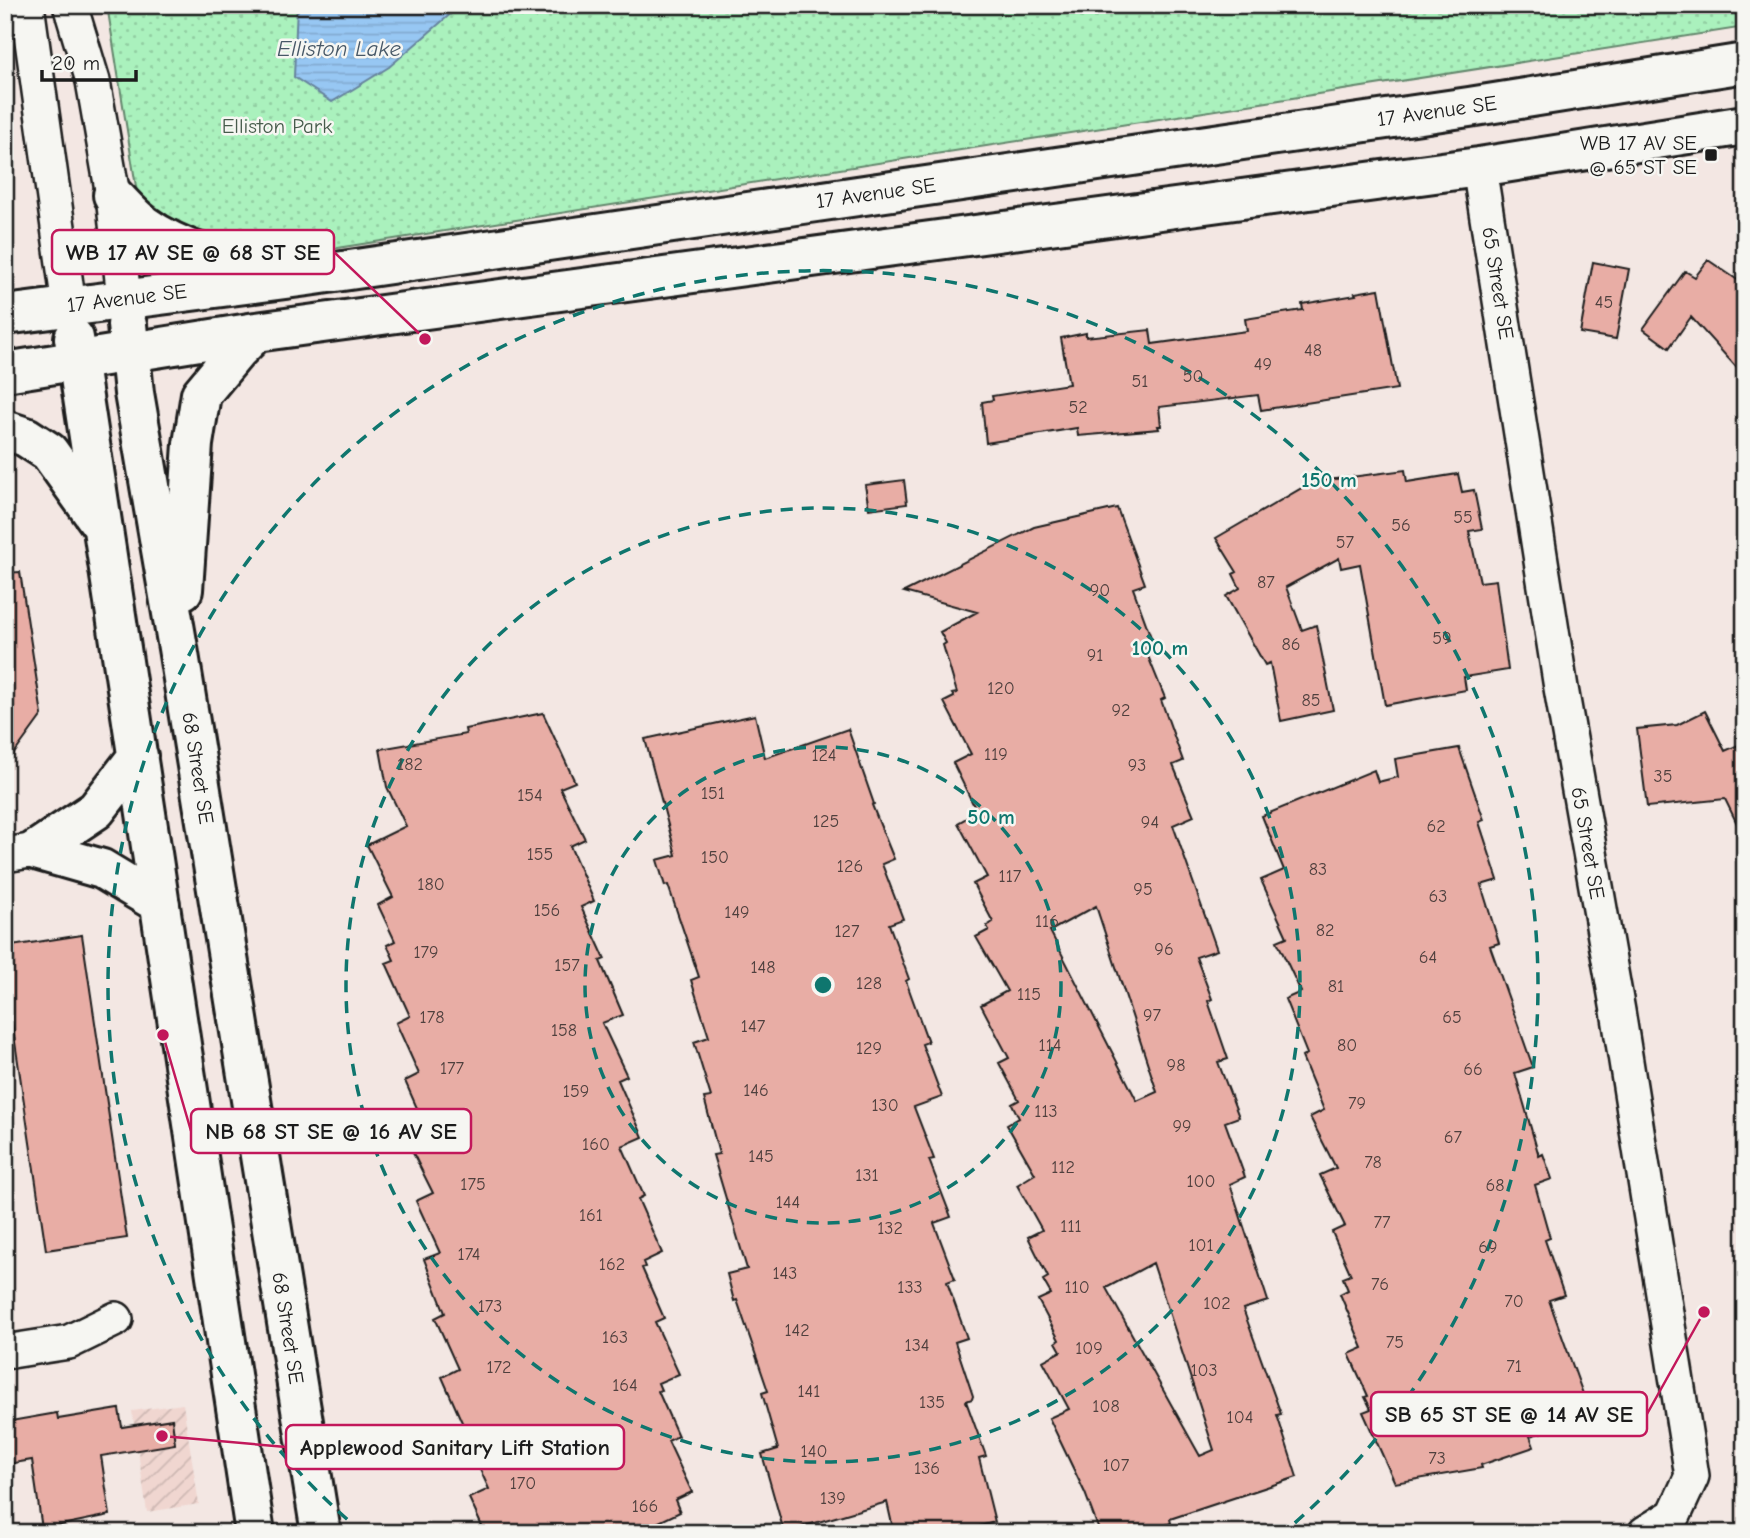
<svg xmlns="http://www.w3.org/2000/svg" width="1750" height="1538" font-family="'Comic Neue',sans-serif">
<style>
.industrial{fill:url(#industrial-furrows)}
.grass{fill:url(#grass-dots);stroke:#63866c;stroke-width:2}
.water{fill:url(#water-rules);stroke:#66839d;stroke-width:2}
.building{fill:#e8ada5;stroke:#1c1c1c;stroke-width:2;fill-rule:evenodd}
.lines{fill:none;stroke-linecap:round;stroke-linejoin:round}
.minor-casing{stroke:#1c1c1c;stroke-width:38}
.secondary-casing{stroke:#1c1c1c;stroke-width:44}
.minor{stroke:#f6f6f2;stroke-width:33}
.secondary{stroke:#f6f6f2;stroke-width:38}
.ring{fill:none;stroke:#0f766e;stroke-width:3.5;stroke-dasharray:12 9}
.poi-dot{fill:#1c1c1c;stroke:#f6f6f2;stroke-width:2.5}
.labels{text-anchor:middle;stroke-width:5;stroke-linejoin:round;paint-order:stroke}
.number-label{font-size:18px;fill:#4f403e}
.street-label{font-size:21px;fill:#1c1c1c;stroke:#f6f6f2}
.park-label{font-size:21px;fill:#475c4c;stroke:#f6f6f2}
.poi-label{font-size:21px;fill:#1c1c1c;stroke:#f6f6f2;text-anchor:end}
.water-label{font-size:23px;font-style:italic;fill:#475867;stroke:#f6f6f2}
.centre{fill:#0f766e;stroke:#f6f6f2;stroke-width:3.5}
.ring-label{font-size:21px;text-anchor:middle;font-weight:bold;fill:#0f766e;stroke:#f6f6f2;stroke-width:5;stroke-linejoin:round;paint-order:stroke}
.leader{fill:none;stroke:#c2185b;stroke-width:2.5}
.callout-dot{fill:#c2185b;stroke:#f6f6f2;stroke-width:2.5}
.callout{fill:#f6f6f2;stroke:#c2185b;stroke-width:2.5}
.callout-label{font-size:23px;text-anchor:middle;font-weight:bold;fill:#1c1c1c}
</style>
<defs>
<pattern id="industrial-furrows" width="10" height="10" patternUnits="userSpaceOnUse" patternTransform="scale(1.75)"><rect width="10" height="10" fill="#f0d6d0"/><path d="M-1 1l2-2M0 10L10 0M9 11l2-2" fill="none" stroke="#cdb7b2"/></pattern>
<pattern id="grass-dots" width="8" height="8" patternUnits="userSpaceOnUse" patternTransform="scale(1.75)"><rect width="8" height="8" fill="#aaf1bd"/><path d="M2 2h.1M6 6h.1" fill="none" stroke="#92cea2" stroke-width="1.8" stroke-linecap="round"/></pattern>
<pattern id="water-rules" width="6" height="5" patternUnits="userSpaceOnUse" patternTransform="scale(1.75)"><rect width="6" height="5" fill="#97c7f3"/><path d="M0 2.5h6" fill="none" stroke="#82aad0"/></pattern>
</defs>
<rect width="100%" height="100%" fill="#f3e7e3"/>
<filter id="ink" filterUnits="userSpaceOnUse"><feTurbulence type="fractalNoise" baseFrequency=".0143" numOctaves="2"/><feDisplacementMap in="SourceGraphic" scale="14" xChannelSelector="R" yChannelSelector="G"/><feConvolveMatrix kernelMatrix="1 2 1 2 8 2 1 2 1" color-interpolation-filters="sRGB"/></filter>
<g filter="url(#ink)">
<path class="industrial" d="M183 1404 199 1504 147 1512 132 1411Z"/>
<path class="grass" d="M107 5H1745V27L337 248H232L172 219 137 193Z"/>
<path class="water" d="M297 5H461L389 67 332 102 294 77Z"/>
<path class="building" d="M1708 260 1745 285V377L1691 317 1669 348 1643 329 1685 271 1695 277Z
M1593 262 1629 269 1616 339 1580 333Z
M1379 289 1397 389 1261 410 1258 395 1159 407 1161 426H1158L1159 429 1078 436 1077 428 986 443 982 402 993 400 992 396 1069 384 1061 338 1086 333V337L1150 330 1152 344 1247 331 1245 319 1303 310 1302 304 1356 295 1355 293Z
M1405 470 1407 482 1458 474 1462 492 1474 490 1482 529 1469 531 1480 582 1496 580 1508 670 1464 677 1466 690 1385 705 1360 564 1341 568 1339 558 1286 587 1302 630 1316 625 1333 710 1281 721 1270 663 1265 665 1226 596 1240 588 1233 574 1237 572 1216 538 1312 482Z
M904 480 907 504 869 509 865 485Z
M1117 508 1145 584 1133 588 1153 643 1144 646 1165 698 1161 700 1183 761 1173 765 1194 816 1173 825 1217 950 1196 957 1212 999 1208 1001 1228 1059 1218 1062 1239 1117 1225 1122 1245 1177 1230 1184 1268 1301 1243 1309 1281 1414 1277 1415 1297 1477 1170 1519 1171 1523 1157 1528 1159 1533H1100L1085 1493 1049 1418 1069 1409 1043 1361 1061 1351 1056 1342 1059 1340 1038 1300 1051 1294 1043 1280 1048 1277 1028 1237 1042 1230 1017 1185 1035 1174 1007 1125 1019 1118 1012 1104 1019 1100 999 1063 1009 1058 981 1005 1007 991 976 937 989 930 987 926 993 922 973 884 987 877 958 823 977 812 953 763 971 754 944 702 954 697 952 694 957 693 943 645 946 643 940 632 977 612 904 592 1034 527ZM1096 906 1157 1092 1137 1101 1050 931ZM1153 1263 1214 1450 1200 1456 1106 1288Z
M20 572 42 715 5 766V573Z
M1705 711 1725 751 1745 742V840L1725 799 1647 807 1637 729 1677 725Z
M543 713 575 782 560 788 585 839 570 846 594 901 581 907 605 959 600 961 623 1015 602 1023 627 1076 618 1080 643 1137 622 1146 644 1196 638 1199 662 1253 643 1262 645 1267 642 1268 664 1318 655 1322 679 1374 658 1383 661 1390 658 1391 678 1436 668 1441 692 1492 675 1500 680 1512 636 1533H485L469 1498 489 1489 465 1437 468 1436 442 1377 458 1369 435 1318 445 1313 424 1259 440 1253 416 1201 433 1193 408 1143 428 1133 405 1081 419 1074 396 1023 410 1016 386 963 394 960 387 945 395 941 378 905 393 897 367 845 406 826 387 787 380 749 466 734 465 729Z
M755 715 765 758 848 729 874 804 872 805 894 859 882 864 903 919 889 924 909 979 906 981 928 1042 922 1044 942 1097 914 1107 934 1159 929 1160 951 1217 934 1223 955 1279 947 1282 967 1338 955 1342 973 1396 972 1399 966 1401 986 1456 979 1458 995 1522 976 1527 977 1533H894L887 1502 784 1532 762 1454 778 1449 762 1393 768 1391 737 1300 734 1301 727 1274 747 1269 713 1155 719 1154 704 1098 711 1097 694 1042 709 1037 691 980 699 977 668 885 665 886 657 860 676 855 645 739Z
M1459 748 1484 820 1479 822 1498 880 1481 885 1499 943 1490 946 1533 1067 1515 1073 1539 1156 1543 1154 1552 1179 1535 1185 1550 1238 1545 1240 1564 1295 1549 1300 1591 1416 1530 1436 1534 1447 1481 1465 1482 1468 1395 1483 1363 1412 1371 1409 1365 1397 1368 1396 1349 1354 1363 1348 1340 1294 1348 1290 1343 1278 1351 1275 1332 1232 1345 1226 1320 1175 1336 1168 1310 1117 1324 1110 1302 1057 1307 1054 1285 999 1301 992 1277 941 1287 937 1261 880 1284 870 1262 816 1374 770 1378 782 1398 777 1395 759Z
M82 935 127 1238 46 1250 5 975V947Z
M119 1409 122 1427 172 1419 175 1444 101 1456 110 1515 42 1529 32 1460 8 1464 5 1422 57 1413 58 1419Z"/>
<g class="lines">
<g class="minor-casing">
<path id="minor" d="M27 5 69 306
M70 5 93 81 113 195 124 299
M1479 167 1561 688 1618 1011 1692 1476 1674 1515 1645 1533
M5 855 36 850
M5 1352 69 1342 116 1319"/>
</g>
<g class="secondary-casing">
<path id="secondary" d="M113 195C123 205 133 217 144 225 177 249 232 266 271 271
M5 315 308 276 1469 107 1745 63
M127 325 134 393 178 648 321 1533
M74 338 255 1533
M5 372 256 332 1479 167 1745 125
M5 430 26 437 49 452 99 522
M183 590 193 444 201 394 236 352 256 332
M36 850 96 810 138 756
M36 850 102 869 160 904"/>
</g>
<use href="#minor" class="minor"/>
<use href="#secondary" class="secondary"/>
</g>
</g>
<g class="ring">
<circle cx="823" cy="985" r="238"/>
<circle cx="823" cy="985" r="477"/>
<path d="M363 1533A715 715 0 1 1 1283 1533"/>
</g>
<rect class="poi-dot" x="1704" y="148" width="14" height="14" rx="3.5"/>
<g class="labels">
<g class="number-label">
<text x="1604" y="308">45</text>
<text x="1313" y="356">48</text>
<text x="1263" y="370">49</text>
<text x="1193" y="382">50</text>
<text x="1140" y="387">51</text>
<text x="1078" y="413">52</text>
<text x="1463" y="523">55</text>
<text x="1401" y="531">56</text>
<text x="1345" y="548">57</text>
<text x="1266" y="588">87</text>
<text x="1100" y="596">90</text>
<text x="1442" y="644">59</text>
<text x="1291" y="650">86</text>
<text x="1095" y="661">91</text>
<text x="1001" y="694">120</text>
<text x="1311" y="706">85</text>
<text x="1121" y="716">92</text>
<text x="996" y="760">119</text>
<text x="824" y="761">124</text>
<text x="410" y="770">182</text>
<text x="1137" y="771">93</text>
<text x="1663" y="782">35</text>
<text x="713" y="799">151</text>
<text x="530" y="801">154</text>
<text x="826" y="827">125</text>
<text x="1150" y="828">94</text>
<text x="1436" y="832">62</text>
<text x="540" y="860">155</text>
<text x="715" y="863">150</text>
<text x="850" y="872">126</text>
<text x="1318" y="875">83</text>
<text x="1010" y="882">117</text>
<text x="431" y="890">180</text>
<text x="1143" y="895">95</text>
<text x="1438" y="902">63</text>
<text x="547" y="916">156</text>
<text x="737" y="918">149</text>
<text x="1047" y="927">116</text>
<text x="1325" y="936">82</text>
<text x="847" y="937">127</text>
<text x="1164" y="955">96</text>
<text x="426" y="958">179</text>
<text x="1428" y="963">64</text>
<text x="567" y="971">157</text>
<text x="763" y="973">148</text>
<text x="869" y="989">128</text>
<text x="1336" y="992">81</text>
<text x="1029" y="1000">115</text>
<text x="1152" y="1021">97</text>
<text x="432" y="1023">178</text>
<text x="1452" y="1023">65</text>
<text x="753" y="1032">147</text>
<text x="564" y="1036">158</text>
<text x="1050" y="1051">114</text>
<text x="1347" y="1051">80</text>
<text x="869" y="1054">129</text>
<text x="1176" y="1071">98</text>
<text x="452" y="1074">177</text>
<text x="1473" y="1075">66</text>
<text x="756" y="1096">146</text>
<text x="576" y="1097">159</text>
<text x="1357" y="1109">79</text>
<text x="885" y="1111">130</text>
<text x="1046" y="1117">113</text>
<text x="1182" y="1132">99</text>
<text x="1453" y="1143">67</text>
<text x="596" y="1150">160</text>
<text x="761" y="1162">145</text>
<text x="1373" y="1168">78</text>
<text x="1063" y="1173">112</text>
<text x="867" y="1181">131</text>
<text x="1201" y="1187">100</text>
<text x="473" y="1190">175</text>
<text x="1495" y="1191">68</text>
<text x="788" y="1208">144</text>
<text x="591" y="1221">161</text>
<text x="1382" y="1228">77</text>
<text x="1071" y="1232">111</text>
<text x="890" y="1234">132</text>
<text x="1201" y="1251">101</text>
<text x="1488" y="1253">69</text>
<text x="469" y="1260">174</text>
<text x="612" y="1270">162</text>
<text x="785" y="1279">143</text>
<text x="1380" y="1290">76</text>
<text x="910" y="1293">133</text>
<text x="1077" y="1293">110</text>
<text x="1514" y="1307">70</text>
<text x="1217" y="1309">102</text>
<text x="490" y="1312">173</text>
<text x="797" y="1336">142</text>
<text x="615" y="1343">163</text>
<text x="1395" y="1348">75</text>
<text x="917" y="1351">134</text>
<text x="1089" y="1354">109</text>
<text x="1514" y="1372">71</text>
<text x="499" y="1373">172</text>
<text x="1204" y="1376">103</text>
<text x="625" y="1391">164</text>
<text x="809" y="1397">141</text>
<text x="932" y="1408">135</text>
<text x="1106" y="1412">108</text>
<text x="1240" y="1423">104</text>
<text x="814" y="1457">140</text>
<text x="1437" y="1464">73</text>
<text x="1116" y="1471">107</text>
<text x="927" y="1474">136</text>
<text x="523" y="1489">170</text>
<text x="833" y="1504">139</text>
<text x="645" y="1512">166</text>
</g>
<g class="street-label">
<text transform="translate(1437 111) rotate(-8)" y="7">17 Avenue SE</text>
<text transform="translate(876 193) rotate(-8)" y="7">17 Avenue SE</text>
<text transform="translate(1498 283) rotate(81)" y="7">65 Street SE</text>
<text transform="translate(127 298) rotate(-7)" y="7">17 Avenue SE</text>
<text transform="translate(198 768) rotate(81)" y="7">68 Street SE</text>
<text transform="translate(1588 843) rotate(80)" y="7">65 Street SE</text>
<text transform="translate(288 1328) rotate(81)" y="7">68 Street SE</text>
</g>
<g class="park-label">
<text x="277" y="133">Elliston Park</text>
</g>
<g class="poi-label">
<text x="1697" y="150">WB 17 AV SE<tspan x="1697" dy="24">@ 65 ST SE</tspan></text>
</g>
<g class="water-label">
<text x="339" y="56">Elliston Lake</text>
</g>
</g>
<circle cx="823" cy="985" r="10" class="centre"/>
<g class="ring-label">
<text x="1329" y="487">150 m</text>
<text x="1160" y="655">100 m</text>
<text x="991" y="824">50 m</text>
</g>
<path class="leader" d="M425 339L334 252M163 1035L191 1131M1704 1312L1647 1414M162 1436L286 1447"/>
<g class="callout-dot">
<circle cx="425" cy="339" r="7"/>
<circle cx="163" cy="1035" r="7"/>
<circle cx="1704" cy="1312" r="7"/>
<circle cx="162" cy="1436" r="7"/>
</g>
<g class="callout">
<rect x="52" y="230" width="282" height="44" rx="7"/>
<rect x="191" y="1109" width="280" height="44" rx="7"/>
<rect x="1371" y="1392" width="276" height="44" rx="7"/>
<rect x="286" y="1425" width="338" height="44" rx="7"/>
</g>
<g class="callout-label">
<text x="193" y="260">WB 17 AV SE @ 68 ST SE</text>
<text x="331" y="1139">NB 68 ST SE @ 16 AV SE</text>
<text x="1509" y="1422">SB 65 ST SE @ 14 AV SE</text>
<text x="455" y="1455">Applewood Sanitary Lift Station</text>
</g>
<rect width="1750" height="1538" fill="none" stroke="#f6f6f2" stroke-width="28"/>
<rect x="14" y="14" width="1722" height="1510" fill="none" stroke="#1c1c1c" stroke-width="2.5" filter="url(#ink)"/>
<path d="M42 70v10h94v-10" fill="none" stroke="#1c1c1c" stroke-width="3.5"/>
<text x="52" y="70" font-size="21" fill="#1c1c1c" stroke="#f6f6f2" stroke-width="5" paint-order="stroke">20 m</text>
</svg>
